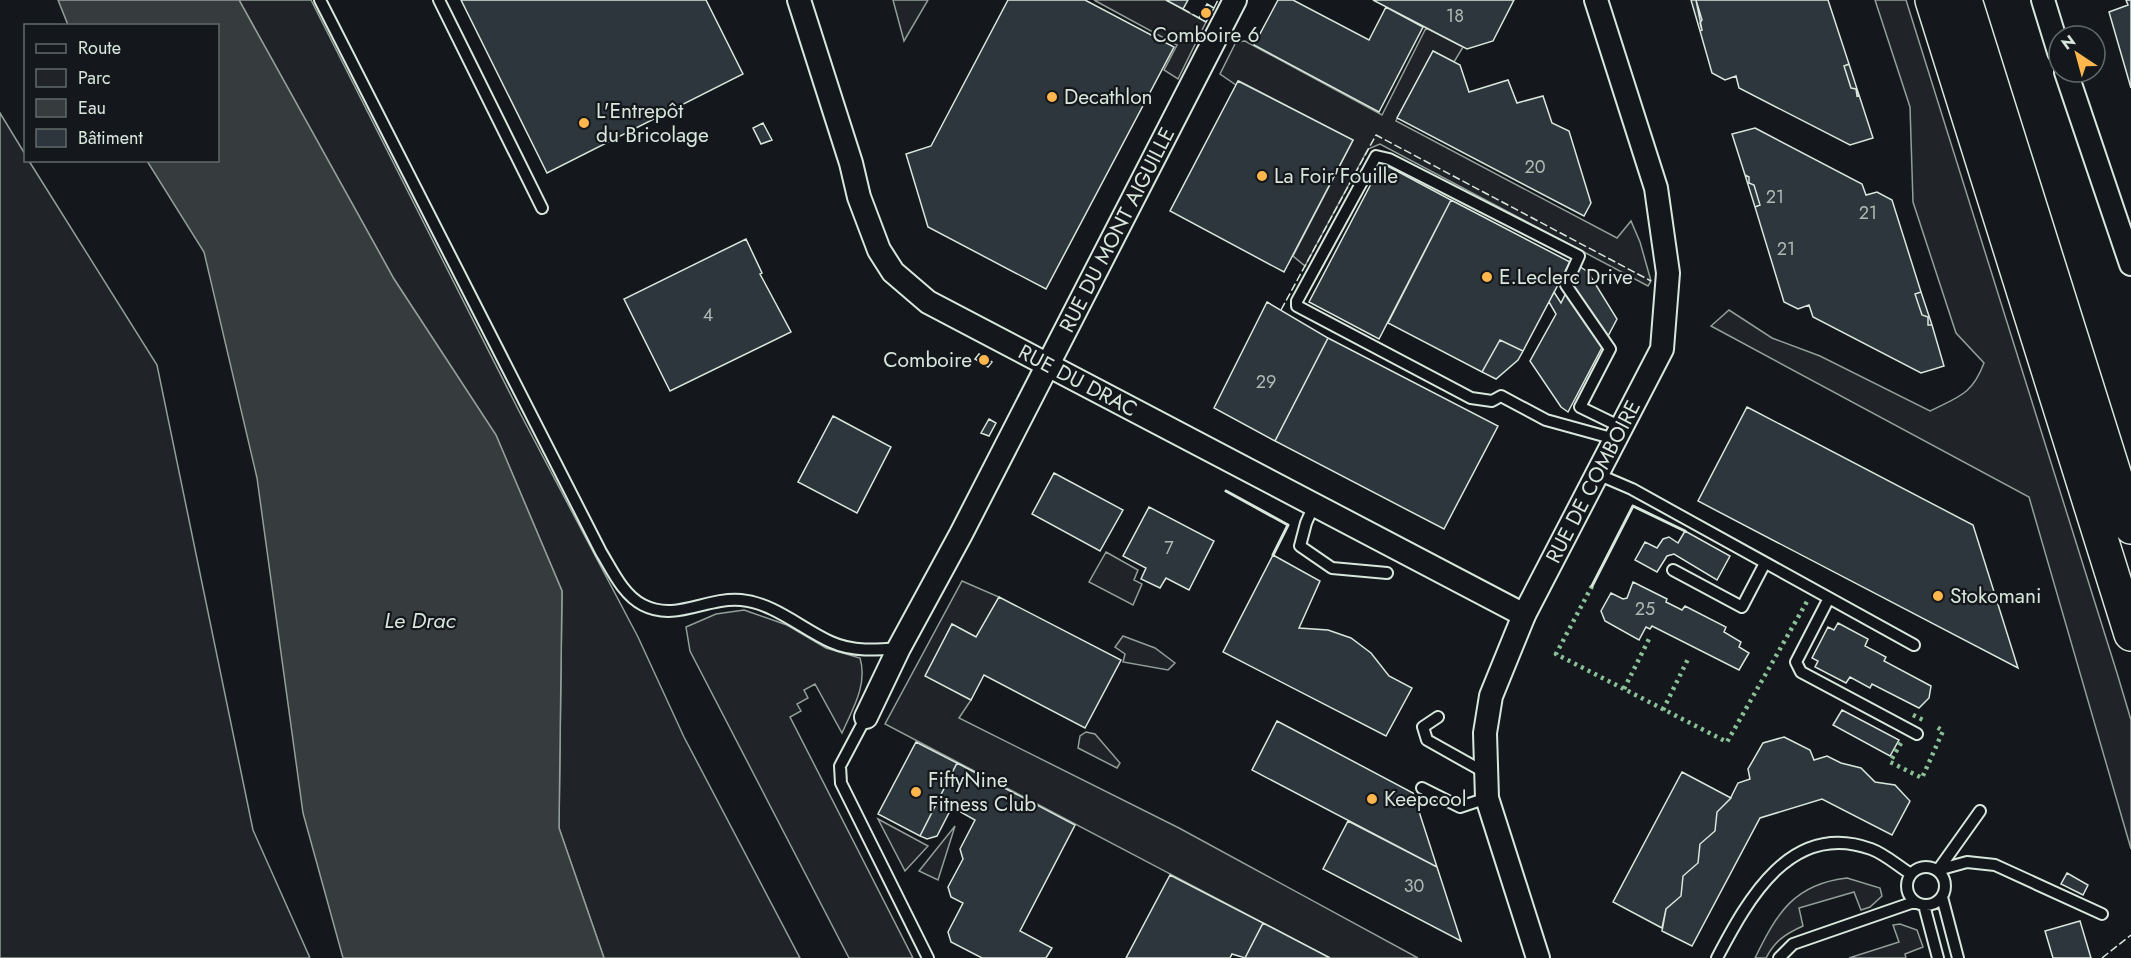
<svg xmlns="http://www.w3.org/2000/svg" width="2131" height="958" font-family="Jost,sans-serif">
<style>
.green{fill:#202428;stroke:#939e99;stroke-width:1.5}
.water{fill:#363b3e;stroke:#939e99;stroke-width:1.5}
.building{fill:#2c363c;stroke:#d8e6dc;stroke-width:1.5}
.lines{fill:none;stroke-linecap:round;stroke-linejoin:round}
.lane-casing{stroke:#d8e6dc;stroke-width:14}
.street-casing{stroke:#d8e6dc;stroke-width:26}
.highway-casing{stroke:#d8e6dc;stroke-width:36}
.lane{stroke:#14181c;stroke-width:10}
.street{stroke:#14181c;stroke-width:22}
.highway{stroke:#14181c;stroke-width:33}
.hedge{stroke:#8ac095;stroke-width:4.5;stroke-dasharray:3 4.5;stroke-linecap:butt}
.fence{stroke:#d8e6dc;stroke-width:1.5;stroke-dasharray:8 3;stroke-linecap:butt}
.wall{stroke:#d8e6dc;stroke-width:3}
.poi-dot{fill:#ffb74d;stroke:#14181c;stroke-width:2}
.labels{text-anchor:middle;stroke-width:4.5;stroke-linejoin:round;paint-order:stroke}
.number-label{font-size:18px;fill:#adbab4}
.poi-label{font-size:21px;fill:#d8e6dc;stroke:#14181c;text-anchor:start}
.street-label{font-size:21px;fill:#d8e6dc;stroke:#14181c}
.water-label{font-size:22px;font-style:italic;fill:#d8e6dc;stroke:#14181c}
</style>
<rect width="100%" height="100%" fill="#14181c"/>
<path class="green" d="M239 0H311L521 415 638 637 684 737 800 958H604L559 828 562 591 496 435 394 279Z
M893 0H928L904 41Z
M1094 0H1166L1206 22 1178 79 1164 70 1177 45Z
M1875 0H1906L2117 673 2131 720V849L2029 497 1711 326 1729 310 1772 338 1820 356 1930 411C1958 397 1972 395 1984 363L1956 333 1913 202 1910 107Z
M1426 28 1463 47 1454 62 1433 51 1396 121 1617 238 1631 221 1640 242 1651 281 1648 286 1380 144 1368 149 1305 266 1293 256 1353 140 1239 81 1236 85 1220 74 1236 42 1245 41 1382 115Z
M0 113 25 154 26 160 29 161 157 365 253 830 310 958H0Z
M1106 552 1138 570 1134 580 1142 584 1133 605 1089 582Z
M962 581 999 597 976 637 952 624 926 676 971 700 959 718 1179 828 1418 958H1330L885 724Z
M744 610 787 625 826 648 860 658C868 685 852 710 842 733L815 684 804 690 808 698 797 704 801 711 790 717 913 958H849L690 651 686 627 716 614Z
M1123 636 1155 648 1175 663 1168 670 1123 662 1125 654 1115 647Z
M1086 732 1095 734 1120 763 1117 768 1078 748 1080 736Z
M878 819 928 846 905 871Z
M955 826 938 880 919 871Z
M1847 878 1880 888 1882 896 1870 907 1861 910 1854 892 1799 908 1803 926C1785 934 1775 941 1766 958H1755C1777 913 1794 884 1847 878Z
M1900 924 1917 930 1923 947 1905 954 1906 958H1849L1899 942 1893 925Z"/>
<path class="water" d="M58 0H239L394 279 496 435 562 591 559 828 604 958H343L303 813 257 478 204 252 147 161 218 160V26L68 25Z"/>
<path class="building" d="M461 0H706L743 74 547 173Z
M1008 0H1085L1174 47 1046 289 928 227 906 154 931 146Z
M1166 0H1188L1183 9Z
M1278 0H1293L1369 40 1386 7 1423 27 1379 112 1254 45Z
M1373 0H1514L1493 41 1467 49Z
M1691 0H1696L1702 30 1700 31Z
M1696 0H1828L1849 64 1844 66 1851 88 1856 89 1859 95 1873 138 1850 145 1739 88 1736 76 1725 80 1712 73 1700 31 1702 30 1700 23 1702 20Z
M2126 0H2131V88L2109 12 2128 5Z
M1207 4 1214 8 1206 22 1199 18Z
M1433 51 1460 65 1469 92 1508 80 1517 103 1543 96 1552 123 1569 131 1591 203 1584 216 1397 118Z
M1849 64 1859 95 1857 96 1856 89 1851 88 1844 66Z
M1238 81 1353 140 1284 272 1170 211Z
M763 123 772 140 761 144 753 128Z
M1755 128 1862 184 1866 195 1877 192 1892 200 1921 292 1915 294 1922 315 1928 317V325H1932L1944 366 1921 373 1813 317 1809 305 1798 309 1784 302 1755 207 1760 205 1754 185 1749 183V177L1745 175 1732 134Z
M1382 163 1451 200 1379 339 1309 302Z
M1745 175 1749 177V183L1754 185 1760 205 1755 207Z
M1451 200 1570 262 1523 351 1500 340 1482 372 1388 323Z
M746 239 762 273 760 274 791 332 670 391 624 299Z
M1579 266 1588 272 1617 319 1568 412 1561 407 1530 361 1556 314 1549 302 1554 292 1561 303Z
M1921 292 1932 325H1928V317L1922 315 1915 294Z
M1267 302 1328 338 1275 441 1214 408Z
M1328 338 1498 426 1444 529 1275 441Z
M1500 340 1523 351 1518 360 1496 379 1482 372Z
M979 354 992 362 988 367 975 359Z
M1747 407 1973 525 2018 668 1698 501Z
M833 416 891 447 857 513 798 482Z
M989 419 996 423 989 436 981 433Z
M1054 473 1123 510 1100 551 1032 514Z
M1149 507 1214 541 1189 590 1166 578 1160 588 1141 579 1146 568 1123 556Z
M1685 531 1730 556 1717 580 1674 554 1667 556 1657 572 1635 560 1645 542 1657 548 1663 539 1669 537 1678 543Z
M1273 555 1320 581 1299 628 1328 630 1351 638 1371 653 1389 676 1412 688 1386 736 1223 652Z
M1633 582 1667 599 1666 602 1682 610 1685 606 1726 627 1724 632 1741 642 1739 647 1749 653 1739 670 1652 626 1650 629 1646 627 1639 640 1605 621 1601 611 1611 593 1623 599 1627 598Z
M999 597 1121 660 1085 728 984 675 971 700 925 676 952 624 976 637Z
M1838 623 1868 639 1865 646 1886 657 1884 661 1931 686 1929 698 1919 708 1872 684 1870 688 1850 677 1846 683 1815 667 1818 661 1812 658 1828 627 1834 630Z
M1842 710 1899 740 1890 756 1833 725Z
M1277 721 1413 793 1437 867 1252 770Z
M1784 737 1810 750 1814 760 1827 756 1841 763 1861 768 1875 782 1895 785 1910 801 1892 835 1822 799 1760 818 1692 946 1662 931 1666 909 1681 896 1683 876 1698 863 1700 844 1715 831 1717 812 1730 799 1738 783 1750 779 1748 769 1763 743Z
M916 742 957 763 920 836 878 814Z
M957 763 1075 825 1020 931 1052 948 1046 958H982L951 942 948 932 963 903 951 897 948 887 963 859 960 849 975 820 952 807 937 836 927 839 920 836Z
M1682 772 1731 798 1717 812 1715 831 1700 844 1698 863 1683 876 1681 896 1666 909 1662 928 1613 902Z
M1348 821 1437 867 1461 941 1323 869Z
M2067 873 2088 885 2083 895 2061 884Z
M1170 875 1263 923 1245 958 1232 954 1230 958H1126Z
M2080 921 2091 958H2053L2045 931Z
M1263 923 1330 958H1245Z"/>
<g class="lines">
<g class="lane-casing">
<path id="lane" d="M320 0 601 552C612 570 623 595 643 605 676 622 706 597 741 600 774 603 802 629 831 642 853 652 876 650 899 648
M439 0 542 208
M1615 439 1546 420 1501 396 1492 401 1471 398 1297 306V301L1376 156 1389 159 1579 256 1566 285 1610 349 1580 407 1621 427
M1597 474 1632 489 1914 645
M1314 505 1306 523 1300 546 1332 568 1387 573
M1673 570 1742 607 1765 563
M1829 598 1796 662 1801 672 1917 734
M866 717 840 766 841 783 928 958
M1438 717 1423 727 1427 740 1484 772
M1422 788 1460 807 1487 798
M1907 886a19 19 0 1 1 38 0a19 19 0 1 1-38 0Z
M1938 870 1967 862 1995 865 2102 914
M1938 870 1980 811
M1942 897 1958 958
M1924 905 1938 958
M1717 958C1748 899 1791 820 1871 849 1885 854 1898 866 1911 874
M1779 958 1793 944 1914 902"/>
</g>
<g class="street-casing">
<g id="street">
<path id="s1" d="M799 0 851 163 859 197 879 250 893 272 928 302 1524 615"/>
<path d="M2043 0 2059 52"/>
<path d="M2066 72 2131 264"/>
<path id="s2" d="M866 717 899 648 961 534 1235 0"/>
<path id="s3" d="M1538 958 1487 798 1485 733 1491 696 1524 615 1662 349 1668 273 1656 188 1596 0"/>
</g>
</g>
<g class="highway-casing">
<path id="highway" d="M1932 0 2131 634
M1965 0 2131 527"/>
</g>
<use href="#lane" class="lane"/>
<use href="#street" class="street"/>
<use href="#highway" class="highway"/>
<path class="hedge" d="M1592 586 1556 654 1727 742 1809 598
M1624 689 1650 637
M1663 710 1689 657
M1913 715 1923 720
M1901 743 1890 762 1922 778 1943 731 1937 727"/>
<path class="fence" d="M1214 8 1218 0
M1183 9 1199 18
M1281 310 1376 135 1651 281
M2102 958 2131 935"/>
<path class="wall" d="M1226 491 1288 525 1273 555
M1592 586 1633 506 1685 531"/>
</g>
<g class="poi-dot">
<circle cx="1206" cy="13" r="6"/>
<circle cx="1052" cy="97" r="6"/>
<circle cx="584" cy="123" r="6"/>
<circle cx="1262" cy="176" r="6"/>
<circle cx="1487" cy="277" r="6"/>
<circle cx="984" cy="360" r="6"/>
<circle cx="1938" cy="596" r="6"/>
<circle cx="916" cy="792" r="6"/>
<circle cx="1372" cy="799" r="6"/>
</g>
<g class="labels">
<g class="number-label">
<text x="1455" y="22">18</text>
<text x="1535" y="173">20</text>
<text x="1775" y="203">21</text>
<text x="1868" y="219">21</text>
<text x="1786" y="255">21</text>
<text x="708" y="321">4</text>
<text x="1266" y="388">29</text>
<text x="1169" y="554">7</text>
<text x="1645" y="615">25</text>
<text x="1414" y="892">30</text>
</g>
<g class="poi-label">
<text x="1206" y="42" text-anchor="middle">Comboire 6</text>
<text x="1064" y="104">Decathlon</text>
<text x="596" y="118">L'Entrepôt<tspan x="596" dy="24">du Bricolage</tspan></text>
<text x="1274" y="183">La Foir'Fouille</text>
<text x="1499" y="284">E.Leclerc Drive</text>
<text x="972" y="367" text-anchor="end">Comboire</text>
<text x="1950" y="603">Stokomani</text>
<text x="928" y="787">FiftyNine<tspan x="928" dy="24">Fitness Club</tspan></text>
<text x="1384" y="806">Keepcool</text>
</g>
<g class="street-label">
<text dy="7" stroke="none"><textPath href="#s2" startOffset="548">RUE DU MONT AIGUILLE</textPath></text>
<text dy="7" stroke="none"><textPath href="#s1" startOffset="504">RUE DU DRAC</textPath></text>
<text dy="7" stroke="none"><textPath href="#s3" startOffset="508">RUE DE COMBOIRE</textPath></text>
</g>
<g class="water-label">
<text x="420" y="628">Le Drac</text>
</g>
</g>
<rect x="24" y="24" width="195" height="138" fill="#14181c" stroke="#626a69" stroke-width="1.5"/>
<rect x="36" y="44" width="30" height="9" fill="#14181c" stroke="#626a69" stroke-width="1.5"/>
<text x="78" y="54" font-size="18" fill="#d8e6dc">Route</text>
<rect x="36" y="69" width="30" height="18" fill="#202428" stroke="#626a69" stroke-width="1.5"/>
<text x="78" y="84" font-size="18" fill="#d8e6dc">Parc</text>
<rect x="36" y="99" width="30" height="18" fill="#363b3e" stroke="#626a69" stroke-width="1.5"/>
<text x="78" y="114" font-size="18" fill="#d8e6dc">Eau</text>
<rect x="36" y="129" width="30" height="18" fill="#2c363c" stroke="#626a69" stroke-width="1.5"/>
<text x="78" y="144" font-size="18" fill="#d8e6dc">Bâtiment</text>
<g transform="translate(2077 54) rotate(324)"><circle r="28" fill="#14181c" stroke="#626a69" stroke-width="1.5"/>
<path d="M0-4.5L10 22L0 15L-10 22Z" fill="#ffb74d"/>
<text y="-9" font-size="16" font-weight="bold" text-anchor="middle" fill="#d8e6dc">N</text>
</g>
</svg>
